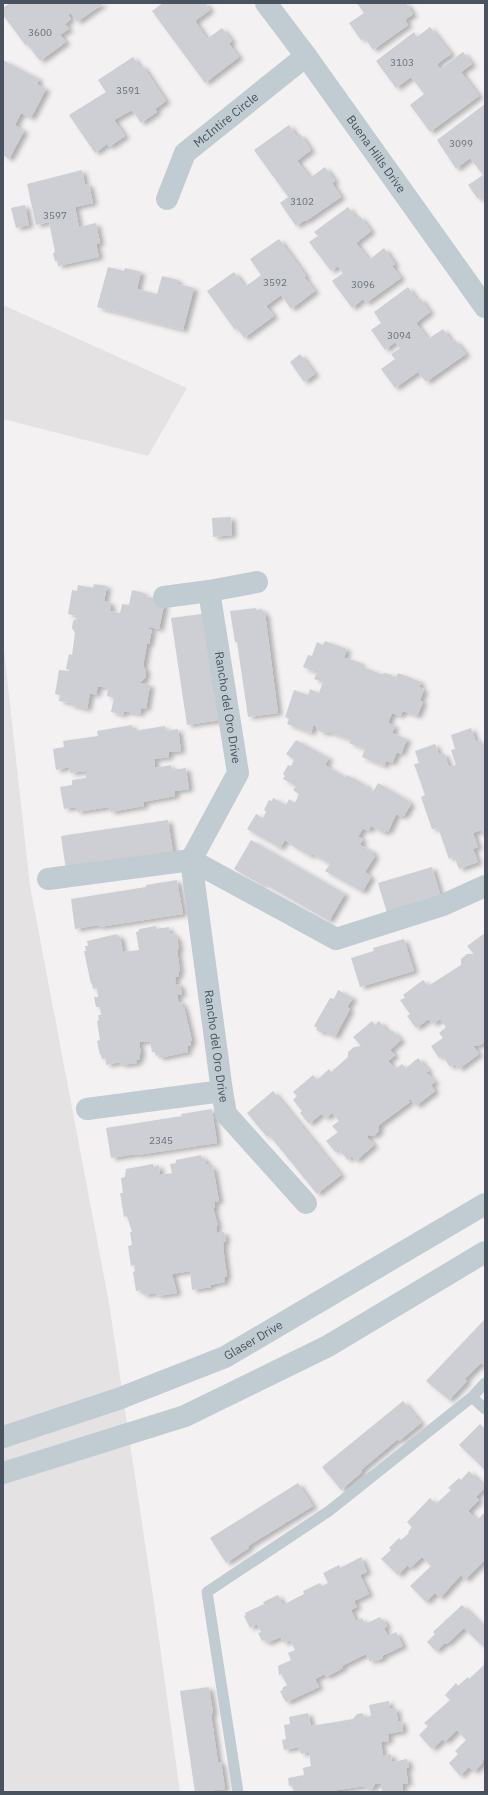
<svg xmlns="http://www.w3.org/2000/svg" width="488" height="1795" font-family="'IBM Plex Sans',sans-serif">
<style>
.education{fill:#e4e2e3}
.building{fill:#cdcfd5;filter:url(#shadow)}
.lines{fill:none;stroke-linecap:round;stroke-linejoin:round}
.service{stroke:#c1cbd2;stroke-width:11}
.minor{stroke:#c1cbd2;stroke-width:22}
.tertiary{stroke:#c1cbd2;stroke-width:22}
.labels{text-anchor:middle;stroke-width:3;stroke-linejoin:round;paint-order:stroke}
.number-label{font-size:10px;fill:#69727c}
.street-label{font-size:12px;fill:#48535f;stroke:#fff}
</style>
<defs>
<filter id="shadow"><feDropShadow dx="4.5" dy="2.5" stdDeviation="2" flood-color="#0004"/></filter>
</defs>
<rect width="100%" height="100%" fill="#f3f1f1"/>
<path class="education" d="M3 305 187 388 148 456 3 419Z
M3 641 30 886 109 1303 155 1610 180 1792H3Z"/>
<path class="building" d="M10 3H104L77 22 71 13 68 15 71 19 65 24 69 29 60 35 66 42 40 61 27 44 26 46 3 15V8Z
M163 3H205L210 10 195 21 207 39 222 28 232 41 229 44 239 57 205 83 152 11Z
M357 3H406L413 14 405 20 408 25 373 50 364 37 361 40 349 23 364 13Z
M430 27 451 54 437 64 440 69 463 52 472 64 461 72 479 96 430 132 410 105 424 94 411 77 396 88 376 61 414 32 417 37Z
M133 57 140 67 142 65 166 101 155 109 157 112 141 123 132 110 114 120 125 136 109 147 107 144 95 153 69 115 106 92 98 80Z
M3 60 39 79 37 84 46 89 31 118 21 113 15 125 24 131 9 159 3 155Z
M485 104V201L481 196 478 199 468 185 483 175 470 158 456 169 437 140Z
M289 125 297 137 300 134 311 150 297 161 310 178 325 167 335 181 332 183 341 197 306 221 305 220 296 226 280 203 288 197 254 150Z
M82 170 85 185 89 184 93 203 75 207 79 227 96 223 100 243 96 244 99 257 58 266 57 261H55L53 253 55 252 49 222 36 225 27 184Z
M25 205 29 225 16 228 11 208Z
M348 207 357 219 360 216 371 231 356 243 369 260 384 248 395 264 392 266 401 278 366 303 363 299 352 308 332 281 343 273 338 266 331 271 309 242 318 236 314 232Z
M279 239 306 276 304 277 315 291 291 309 281 295 266 306 274 316 244 338 237 328 235 330 207 291 234 272 245 287 261 275 250 259Z
M108 267 124 271 125 268 141 272 137 289 157 294 162 276 178 280V284L194 288 183 330 97 307Z
M408 287 417 300 420 298 430 312 416 323 428 339 443 329 452 342 455 340 466 354 426 382 418 372 395 388 381 369 395 359 391 354 400 348 395 342 385 350 371 330 381 323 374 312Z
M300 354 315 374 304 382 290 362Z
M231 517 232 535 213 537 212 518Z
M94 584 107 586 104 601 111 603 110 611 120 613 122 604 129 605 132 590 144 593V596L158 599 164 605 159 629 149 627V629H152L149 644H147L143 666 146 671 145 678 140 683 150 685 146 709 141 708 140 714 124 711 123 715 111 712 114 698 107 696 108 688 98 686 96 695 90 693 87 709 70 705V703L59 701 60 695 55 694 59 670 69 671V670L66 669 69 654 72 655 75 633 72 628 73 621 78 618V616L68 614 72 590 77 591 78 585 93 588Z
M256 608V610L262 609 263 613H265L278 713 248 717 237 642H235L230 611Z
M202 614 213 689H215L220 720 187 725 171 618Z
M325 641 347 649 344 658H346L361 663 360 666 381 674 385 673 392 675 394 681 398 673 421 682 419 687 424 689 420 701 423 702 417 716 403 711 400 716 392 713 388 723 395 726 392 733 407 739 401 754 397 752 392 763 386 761 384 766 362 757 365 749 349 743 351 740 329 732 325 733 319 731 314 724 311 733 287 724 289 719 285 717 294 690 308 695 310 689 319 693 323 682 314 679 317 673 303 667 308 655 312 656 317 642 323 645Z
M132 725 133 731 165 726V731L178 729 181 751 169 752V757L154 759 155 768 171 765V770L186 768 189 789 175 791V796L143 802 144 806 110 812 109 807 77 812 76 807 64 809 60 787 72 785V780L86 778V771L70 773 69 767 56 770 53 749 64 747 63 741 98 736 97 731Z
M471 728 476 742 481 740 485 751V841L481 830 473 833 478 847 473 849 478 862 459 869 454 856 449 859 438 828 432 829 421 797 425 795 414 764 419 763 415 751 435 744 439 755 444 753 449 767 456 765 451 750 455 749 451 735Z
M296 740 329 758 325 765 345 777 347 775 367 786 366 787 373 792 378 783 409 801 408 802 411 804 404 816 402 815 401 817 396 814 388 832 386 830 384 833 371 826 368 831 363 828 358 837 363 839 360 845 374 852 372 855 375 856 365 872 371 877 363 891H361L325 871 330 864 312 854 310 856 291 845V844L285 840 280 848 247 829 256 814 263 818 266 812 264 810 269 800 272 801 273 798 286 805 289 799 295 803 299 794 293 790 296 786 283 779 285 776 283 774 288 765 291 766 294 760 286 754Z
M168 820 173 852 66 870 61 836Z
M251 840 345 894 329 921 263 883 262 885 234 869Z
M432 867 441 897 388 916 378 883Z
M177 880 183 914 99 927V925L75 929 71 899 146 887V885Z
M156 926V929L169 927 170 934 174 933 175 937H177L179 950H177L180 971 178 972 179 976 175 977 176 985 180 984 182 995H177L179 1003 182 1002 183 1008 184 1007 192 1041H190L191 1045 187 1046 188 1052 159 1058V1055L156 1056 155 1052H152L150 1041 139 1042 141 1054H139L140 1060H136L137 1063 121 1065 120 1062 106 1065V1058L102 1059 101 1055H100L97 1041 100 1040 97 1021 99 1020 98 1015H101L100 1007H96L94 997H98L97 988 93 989 92 983 91 984 84 951H86L85 946H88L87 941 117 934 118 937 120 936 123 952 139 950 136 932 139 931V929Z
M485 933V1042L480 1045 473 1046 479 1054 459 1069 455 1064 450 1067 442 1055 439 1058 431 1046 443 1038 439 1033 446 1027 440 1019 433 1024 429 1019 416 1028 407 1016 410 1014 400 1000 405 998 403 995 423 980 428 986 461 965V959L467 954H474L467 946Z
M404 939 414 971 360 987 351 958 374 951 373 948Z
M338 990 353 998 347 1007 350 1009 335 1037 323 1031 322 1033 316 1030 317 1028 314 1026 330 998 334 999Z
M372 1021 375 1025 379 1021 389 1033 392 1030 401 1040 390 1050 395 1055 388 1061 395 1069 402 1064 406 1068 418 1058 429 1071 426 1072 435 1082 431 1085 435 1091 416 1106 410 1099 408 1100 410 1102 379 1125V1131L374 1136 369 1135 367 1137 374 1145 356 1161 352 1156 348 1160 338 1149 335 1152 326 1141 338 1132 332 1126 339 1121 332 1113 326 1118 321 1114 309 1124 300 1113 302 1111 293 1100 297 1096 293 1092 313 1075 317 1080 329 1069 331 1072 348 1057V1052L354 1047 361 1046 353 1037Z
M273 1091 341 1175 317 1194 269 1135 267 1137 247 1113Z
M212 1109 217 1143 137 1155 136 1154 111 1158 106 1128 182 1116 181 1114Z
M201 1155 202 1159 205 1158 206 1164H210V1168L213 1167 219 1201 214 1202 215 1208H213L218 1226H216L217 1233 224 1232 226 1241 223 1242 224 1247H223L227 1277H224L225 1282 210 1285 211 1287 192 1290 190 1271 172 1274 177 1293 157 1296 156 1293 143 1295 142 1290 136 1291 133 1272 135 1271 134 1265 131 1266 128 1246 132 1245 130 1232H132L127 1216 124 1217 120 1193H123L121 1178 125 1177 126 1169 153 1164 154 1167 159 1165 160 1175 172 1173 170 1164 176 1163V1160Z
M485 1319V1363L484 1365 481 1363 465 1379 467 1381 449 1400 426 1381Z
M403 1401 421 1423 399 1441 398 1439 361 1470 362 1472 341 1490 322 1467Z
M480 1424 485 1429V1470L459 1445Z
M469 1471 485 1487 476 1497 479 1500 468 1511 477 1520 485 1512V1560L465 1580 461 1575 440 1598 435 1593 426 1602 410 1586 431 1566 422 1557 410 1568 408 1565 398 1575 381 1559 391 1550 389 1548 399 1538 401 1540 409 1533 408 1532 412 1527 407 1522 430 1498 436 1504 451 1490 448 1488 459 1478 461 1480Z
M298 1483 313 1506 248 1546 249 1548 226 1563 210 1538Z
M361 1557 367 1572 360 1575 369 1594 354 1601 357 1607 351 1610 356 1621 362 1618 365 1624 380 1617 382 1620 383 1619 387 1626 384 1628 388 1636 396 1632 403 1646 382 1656 383 1658 376 1661 375 1659 370 1662 366 1654 342 1666 343 1668 326 1677 325 1674 315 1679 319 1687 287 1702 285 1701 280 1691 283 1690 282 1688 287 1685 281 1674 279 1675 278 1666 291 1660 288 1653 295 1650 290 1640 283 1643 281 1637 266 1643 265 1640 262 1641 258 1633 261 1632 257 1624 250 1628 244 1616 246 1615 245 1613 264 1604 263 1602 278 1595 283 1605 304 1594 303 1591 320 1583 322 1586 328 1583 323 1573 339 1565 340 1568Z
M462 1605 485 1628V1641L481 1645 464 1628 447 1644 445 1643 436 1651 427 1642 435 1634 433 1632Z
M485 1661V1758L482 1761 483 1762 474 1772 469 1767 460 1776 449 1763 458 1754 455 1751 466 1740 457 1730 445 1742 443 1739 432 1749 419 1735 428 1726 424 1723 450 1700 445 1695 456 1683 458 1686 468 1677 469 1679 485 1664 483 1662Z
M209 1687 213 1713 211 1714 218 1762H221L225 1789 195 1792 180 1691Z
M389 1701 390 1709 396 1708 398 1722 402 1721 403 1731 388 1734 389 1741 381 1742 383 1756 391 1754 392 1762 407 1759 409 1768H406L408 1783 402 1784 403 1791 382 1792 381 1783 375 1784 373 1788 367 1789 364 1786 338 1790 337 1792H294L292 1786H289L288 1778 304 1775 303 1768 311 1766 309 1752 301 1754 299 1747 284 1750 282 1740 286 1739 284 1725 290 1724 289 1717 308 1713 311 1726 353 1719 357 1714 362 1713 365 1717 371 1716 369 1705Z"/>
<g class="lines">
<path class="service" d="M472 1397 485 1409
M238 1792 207 1592 329 1511 472 1397 485 1383"/>
<g class="minor">
<path id="s1" d="M266 3 306 56 485 307"/>
<path id="s2" d="M167 199 185 153 306 56"/>
<path id="s3" d="M209 591 238 773 191 860 222 1091 226 1114 306 1203"/>
<path d="M164 597 209 591 257 582"/>
<path d="M48 879 191 860 336 939 443 905 485 886"/>
<path d="M87 1109 222 1091"/>
</g>
<g class="tertiary">
<path id="s4" d="M3 1437 118 1399 225 1357 485 1204"/>
<path d="M3 1473 185 1416 328 1346 485 1252"/>
</g>
</g>
<g class="labels">
<g class="number-label">
<text x="40" y="36">3600</text>
<text x="402" y="66">3103</text>
<text x="128" y="94">3591</text>
<text x="461" y="147">3099</text>
<text x="302" y="205">3102</text>
<text x="55" y="219">3597</text>
<text x="275" y="286">3592</text>
<text x="363" y="288">3096</text>
<text x="399" y="339">3094</text>
<text x="161" y="1144">2345</text>
</g>
<g class="street-label">
<text dy="4" stroke="none"><textPath href="#s2" startOffset="102">McIntire Circle</textPath></text>
<text dy="4" stroke="none"><textPath href="#s1" startOffset="187">Buena Hills Drive</textPath></text>
<text dy="4" stroke="none"><textPath href="#s3" startOffset="118">Rancho del Oro Drive</textPath></text>
<text dy="4" stroke="none"><textPath href="#s3" startOffset="471">Rancho del Oro Drive</textPath></text>
<text dy="4" stroke="none"><textPath href="#s4" startOffset="269">Glaser Drive</textPath></text>
</g>
</g>
<rect width="488" height="1795" fill="none" stroke="#48535f" stroke-width="8"/>
</svg>
